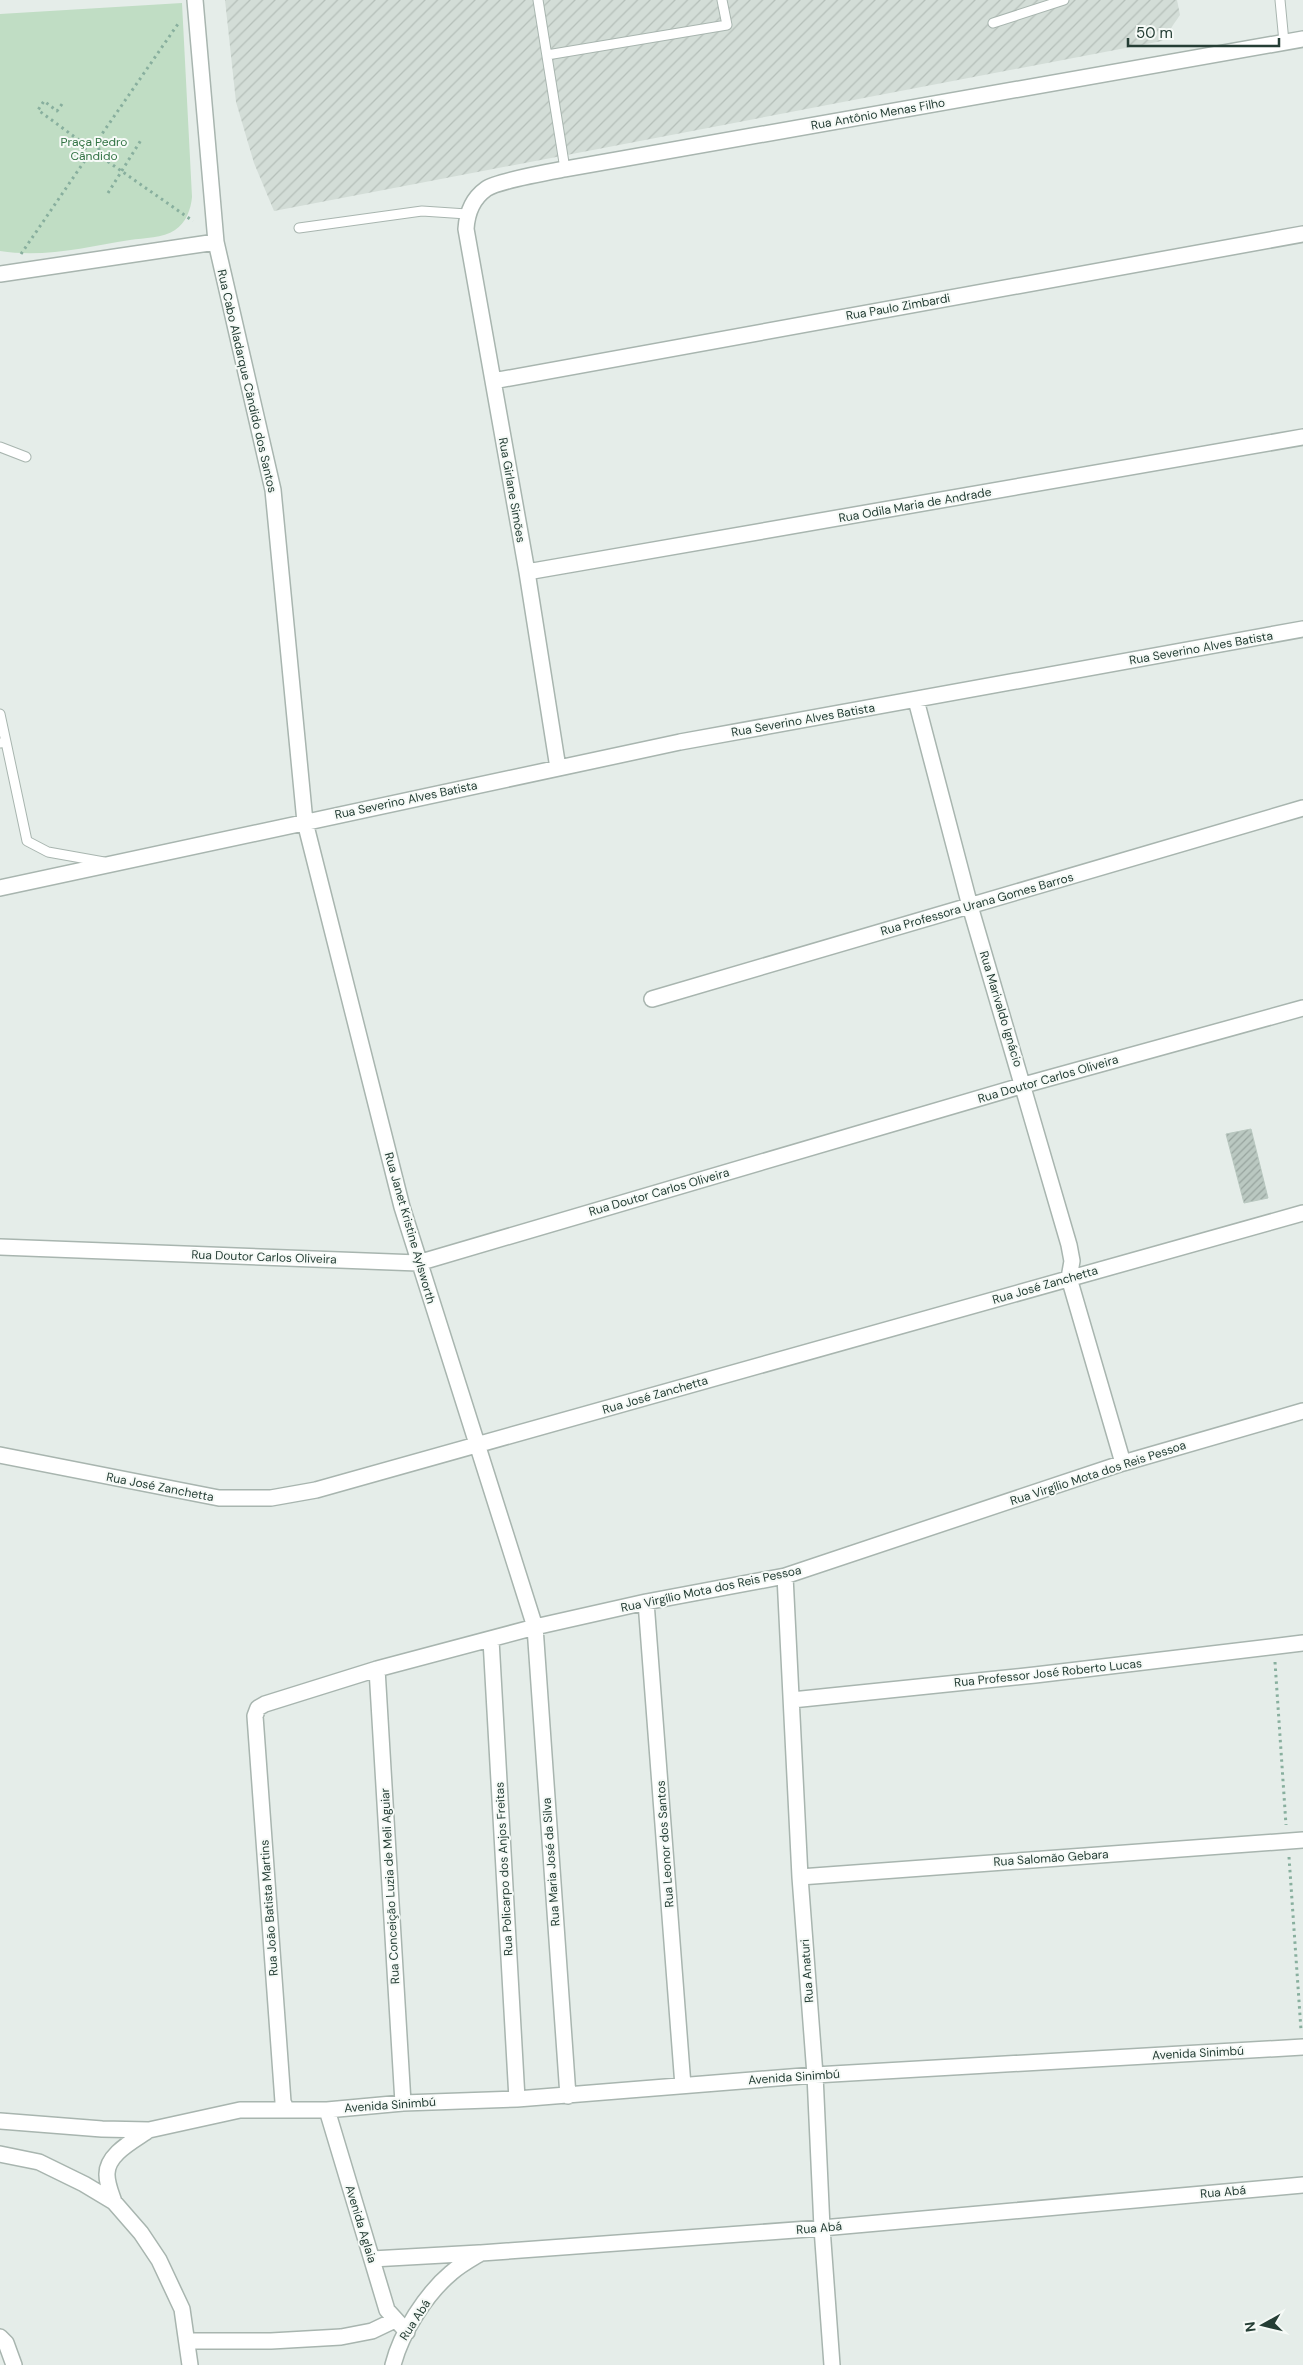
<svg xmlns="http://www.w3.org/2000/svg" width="1303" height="2365" font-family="'DM Sans',sans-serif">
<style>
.industrial{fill:url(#industrial-furrows)}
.park{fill:#c0ddc4}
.building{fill:url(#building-hatch);stroke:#b8c7bf}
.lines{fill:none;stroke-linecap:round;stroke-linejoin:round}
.service-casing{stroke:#a8b5af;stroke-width:11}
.minor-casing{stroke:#a8b5af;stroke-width:18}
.path{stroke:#88af9e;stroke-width:3;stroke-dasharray:2.5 4;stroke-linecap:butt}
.service{stroke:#fff;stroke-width:9}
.minor{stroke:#fff;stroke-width:15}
.labels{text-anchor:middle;stroke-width:4;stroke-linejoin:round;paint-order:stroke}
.street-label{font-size:12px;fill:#253e35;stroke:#f6faf7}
.park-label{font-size:12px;fill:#327344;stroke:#f6faf7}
</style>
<defs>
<pattern id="industrial-furrows" width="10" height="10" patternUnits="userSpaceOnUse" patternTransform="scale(1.25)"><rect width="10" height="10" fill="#d3ddd7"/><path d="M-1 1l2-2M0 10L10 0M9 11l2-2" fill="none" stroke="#b5bfb9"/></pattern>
<pattern id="building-hatch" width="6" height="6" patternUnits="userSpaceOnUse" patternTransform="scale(1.25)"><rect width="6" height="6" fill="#bac8c1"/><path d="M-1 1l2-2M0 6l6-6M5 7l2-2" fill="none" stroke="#97a49e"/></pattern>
</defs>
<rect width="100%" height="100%" fill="#e5ede9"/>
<path class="industrial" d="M225 0H1177L1180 15 1162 41 274 211 254 163 236 102Z"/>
<path class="park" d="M182 3 192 197C191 209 186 223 175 230 163 238 144 238 130 240 87 247 44 258 0 251V14Z"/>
<path class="building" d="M1251 1129 1268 1198 1244 1203 1226 1134Z"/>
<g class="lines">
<g class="service-casing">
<path id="service" d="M538 0 565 169
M1280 0 1284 42
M993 23 1064 0
M547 55 727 25 722 0
M299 228 422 211 467 214
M0 447 26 457
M0 714 6 742
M0 743 6 742 27 841 48 852 104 862"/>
</g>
<g class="minor-casing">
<path id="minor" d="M195 0 216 242 273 490 305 822 402 1207 535 1627 568 2096
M0 274 216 242
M493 381 1303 234
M527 572 1303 437
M916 700 970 906 1069 1245 1072 1261 1069 1278 1123 1463
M558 768 527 572 466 229C467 213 472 199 486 189 497 181 549 172 565 169L1303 39
M0 888 680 742 1303 629
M652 999 1303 808
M0 1247 418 1263 1024 1085 1303 1008
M0 1455 219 1498H271L316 1490 1303 1213
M785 1576 800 1877 815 2075 822 2228 832 2365
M646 1602 683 2086
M491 1640 517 2099
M377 1669 403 2103
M792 1700 1035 1675 1303 1643
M800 1877 1303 1840
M286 2108 283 2102 255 1716 258 1708 265 1704 377 1669 535 1627 646 1602 785 1576 1123 1463 1303 1411
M327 2110 387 2310 407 2332
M0 2121 102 2129 149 2130 240 2110H327L403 2103 517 2099 815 2075 1303 2047
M0 2154 39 2162 84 2184 114 2202 141 2233 159 2260 182 2309 190 2365
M114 2202C111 2193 107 2184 107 2175 106 2154 135 2140 149 2130
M372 2259 479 2253
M0 2337 6 2343 14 2365
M188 2341H271L341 2337 372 2331 395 2320
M393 2365C401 2333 426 2294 451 2273 460 2265 471 2259 481 2253L822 2228 1303 2185"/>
</g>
<path class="path" d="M62 104 57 111 44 101 38 110 87 146
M85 150a7 7 0 1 1 14 0a7 7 0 1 1-14 0Z
M95 144 180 21
M97 154 193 221
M108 193 141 140
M21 254 88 156
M1275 1662 1286 1825
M1289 1857 1301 2030"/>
<use href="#service" class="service"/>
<use href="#minor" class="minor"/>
</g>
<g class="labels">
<g class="street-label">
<text transform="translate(878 114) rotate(-10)" y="4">Rua Antônio Menas Filho</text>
<text transform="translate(898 307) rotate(-10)" y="4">Rua Paulo Zimbardi</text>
<text transform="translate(247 381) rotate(77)" y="4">Rua Cabo Aladarque Cândido dos Santos</text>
<text transform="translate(512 490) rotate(80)" y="4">Rua Girlane Simões</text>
<text transform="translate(915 505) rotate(-10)" y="4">Rua Odila Maria de Andrade</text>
<text transform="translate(1201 648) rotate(-10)" y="4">Rua Severino Alves Batista</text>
<text transform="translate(803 720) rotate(-10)" y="4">Rua Severino Alves Batista</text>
<text transform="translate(406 800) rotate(-12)" y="4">Rua Severino Alves Batista</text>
<text transform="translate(977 904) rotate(-16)" y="4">Rua Professora Urana Gomes Barros</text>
<text transform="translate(1001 1009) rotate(73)" y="4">Rua Marivaldo Ignácio</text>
<text transform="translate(1048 1079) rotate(-16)" y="4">Rua Doutor Carlos Oliveira</text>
<text transform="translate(659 1192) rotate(-16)" y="4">Rua Doutor Carlos Oliveira</text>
<text transform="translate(410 1228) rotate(74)" y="4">Rua Janet Kristine Aylsworth</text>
<text transform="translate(264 1257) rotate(2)" y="4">Rua Doutor Carlos Oliveira</text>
<text transform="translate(1045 1285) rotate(-16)" y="4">Rua José Zanchetta</text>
<text transform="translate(655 1395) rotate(-16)" y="4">Rua José Zanchetta</text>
<text transform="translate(1098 1473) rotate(-18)" y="4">Rua Virgílio Mota dos Reis Pessoa</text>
<text transform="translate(160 1487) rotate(11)" y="4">Rua José Zanchetta</text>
<text transform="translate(711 1589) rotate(-12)" y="4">Rua Virgílio Mota dos Reis Pessoa</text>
<text transform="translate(1048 1673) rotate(-6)" y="4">Rua Professor José Roberto Lucas</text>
<text transform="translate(665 1844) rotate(-94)" y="4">Rua Leonor dos Santos</text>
<text transform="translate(1051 1858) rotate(-4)" y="4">Rua Salomão Gebara</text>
<text transform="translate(551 1862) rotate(-94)" y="4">Rua Maria José da Silva</text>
<text transform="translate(504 1869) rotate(-93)" y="4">Rua Policarpo dos Anjos Freitas</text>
<text transform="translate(390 1886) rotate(-93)" y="4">Rua Conceição Luzia de Meli Aguiar</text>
<text transform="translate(269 1908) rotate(-94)" y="4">Rua João Batista Martins</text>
<text transform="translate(807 1971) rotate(-94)" y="4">Rua Anaturi</text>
<text transform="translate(1198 2053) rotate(-3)" y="4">Avenida Sinimbú</text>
<text transform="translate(794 2077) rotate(-4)" y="4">Avenida Sinimbú</text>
<text transform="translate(390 2105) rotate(-4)" y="4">Avenida Sinimbú</text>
<text transform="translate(1223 2192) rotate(-5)" y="4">Rua Abá</text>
<text transform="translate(361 2224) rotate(73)" y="4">Avenida Aglaia</text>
<text transform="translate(819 2228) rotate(-5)" y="4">Rua Abá</text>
<text transform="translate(415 2320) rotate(-57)" y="4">Rua Abá</text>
</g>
<g class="park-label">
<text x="94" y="146">Praça Pedro<tspan x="94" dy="14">Cândido</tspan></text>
</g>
</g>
<g transform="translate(1263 2325) rotate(262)" stroke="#f6faf7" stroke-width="4" paint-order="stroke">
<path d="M0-4L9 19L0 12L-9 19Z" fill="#253e35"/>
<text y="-8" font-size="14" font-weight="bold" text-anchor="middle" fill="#253e35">N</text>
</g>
<path d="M1128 38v8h151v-8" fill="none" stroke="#253e35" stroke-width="2.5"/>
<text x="1136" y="38" font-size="15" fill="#253e35" stroke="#f6faf7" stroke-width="4" paint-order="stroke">50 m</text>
</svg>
